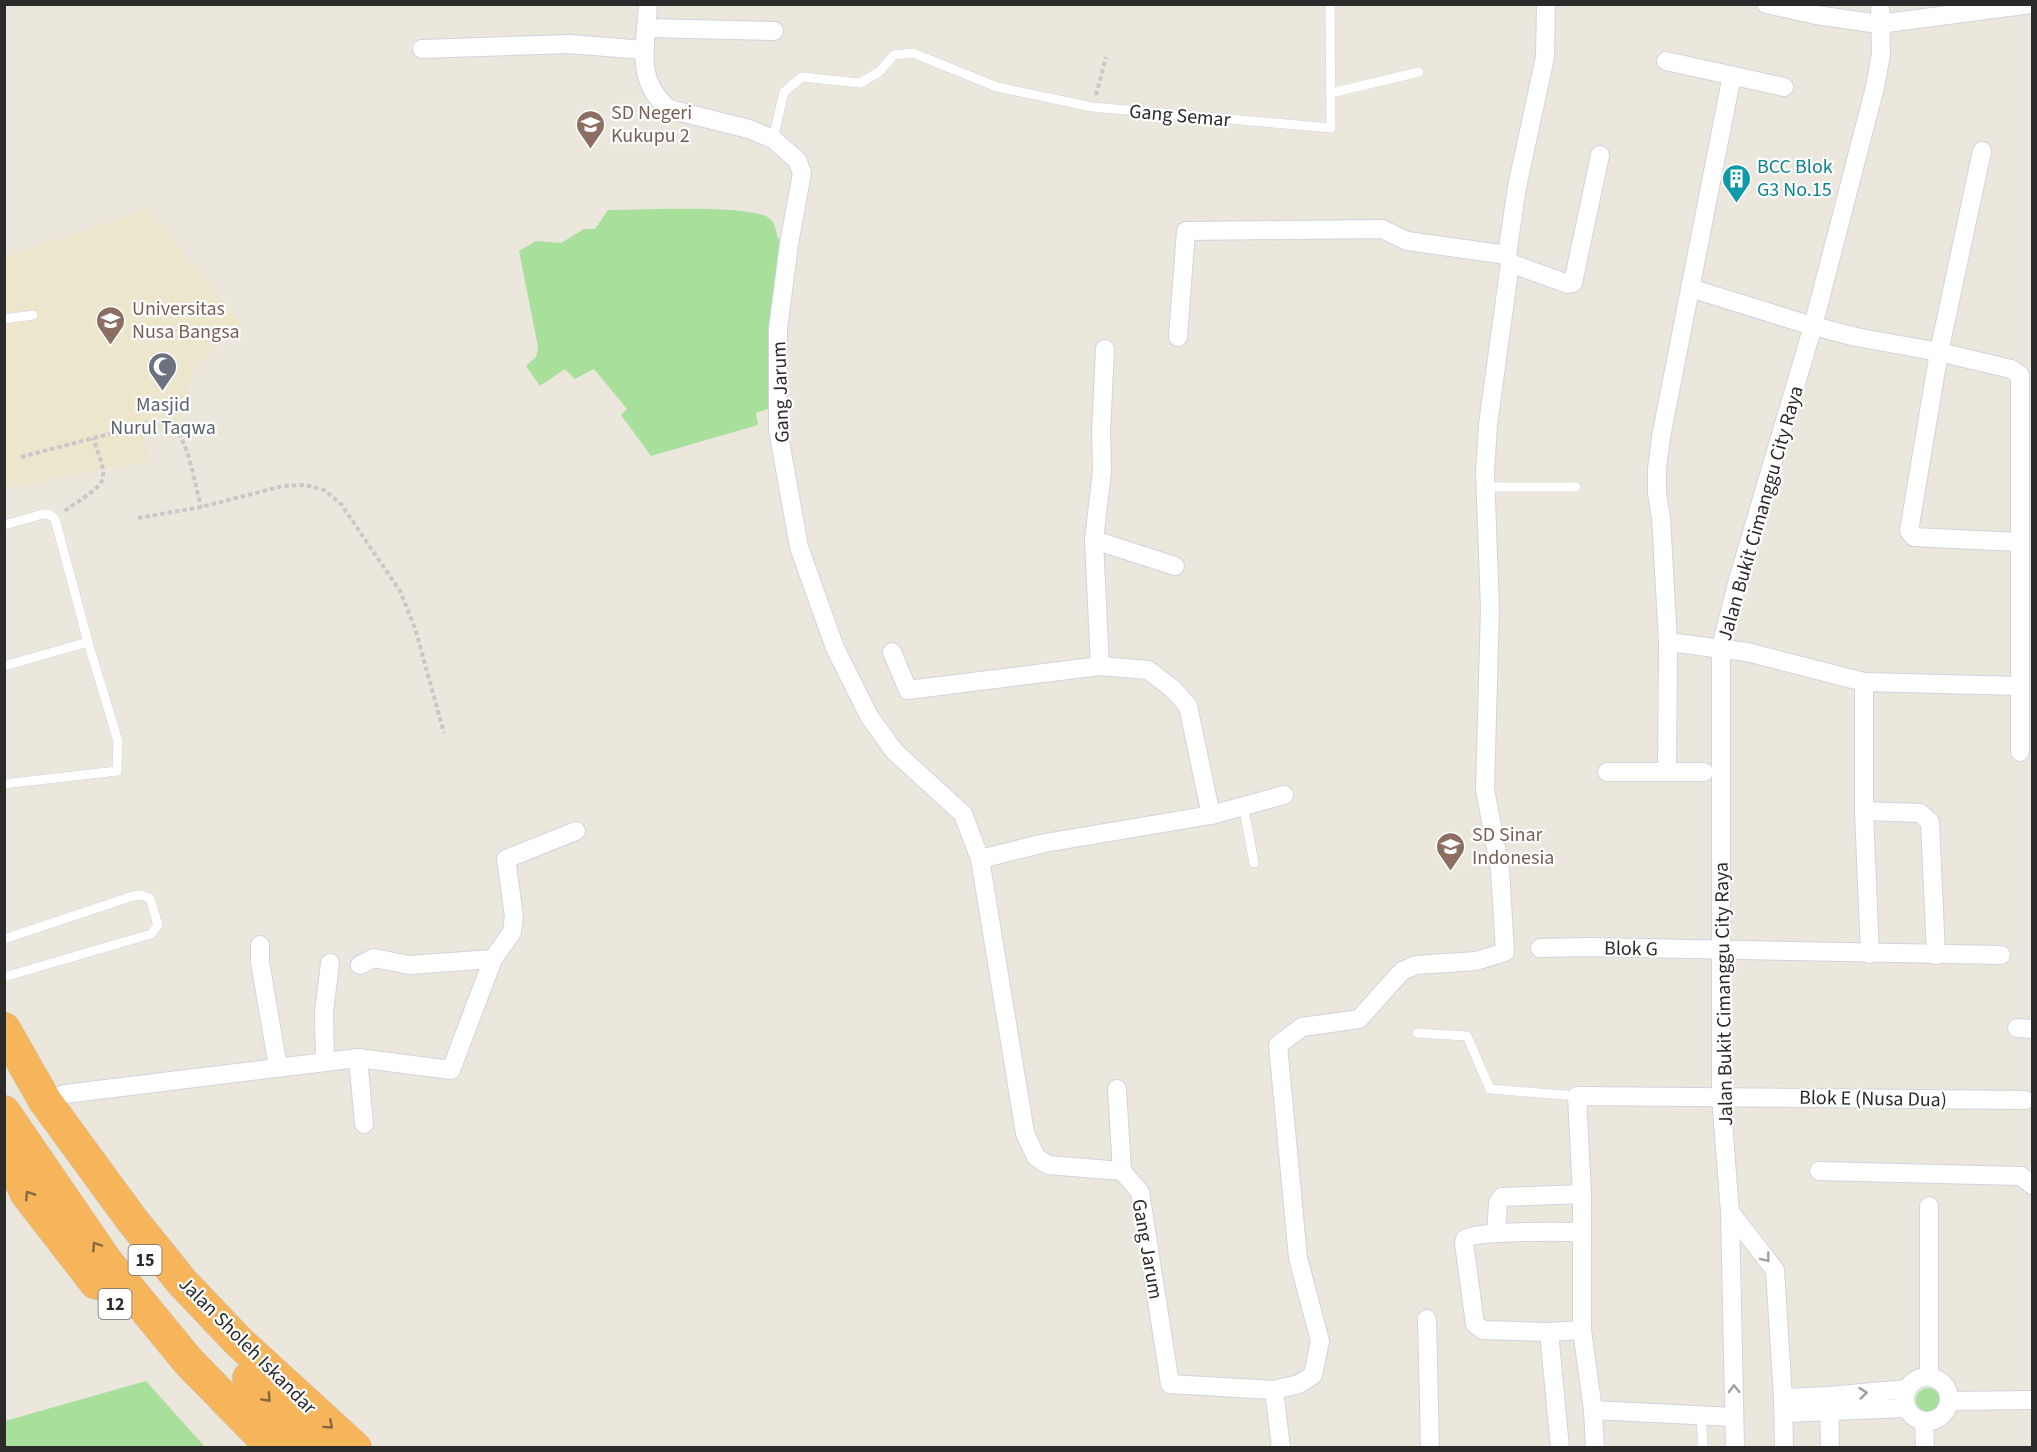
<svg xmlns="http://www.w3.org/2000/svg" width="2037" height="1452" viewBox="0 0 2037 1452" font-family="'Source Sans 3',sans-serif">
<style>
.education{fill:#ece6cc}
.green{fill:#a8e09b}
.lines{fill:none;stroke-linecap:round;stroke-linejoin:round}
.lane-casing{stroke:#d2d2e2;stroke-width:10}
.street-casing{stroke:#d2d2e2;stroke-width:20}
.highway-casing{stroke:#c8c8c8;stroke-width:34}
.path{stroke:#c8c8c8;stroke-width:4;stroke-dasharray:4.5 3;stroke-linecap:butt}
.lane{stroke:#fff;stroke-width:9}
.street{stroke:#fff;stroke-width:18}
.highway{stroke:#f7b55b;stroke-width:33}
.oneway{stroke:#866940}
.oneway2{stroke:#9f9f9f}
.labels{text-anchor:middle;stroke-width:4.5;stroke-linejoin:round;paint-order:stroke}
.shield{fill:#fff;stroke:#6a6a6a;stroke-width:1.5}
.shield-label{font-size:18px;font-weight:bold;fill:#2a2a2a}
.education-label{font-size:20px;fill:#785e54;stroke:#fff;text-anchor:start}
.street-label{font-size:20px;fill:#2a2a2a;stroke:#fff}
.culture-label{font-size:20px;fill:#0d838f;stroke:#fff;text-anchor:start}
.worship-label{font-size:20px;fill:#5b616d;stroke:#fff}
</style>
<rect width="100%" height="100%" fill="#ebe7dc"/>
<!-- education -->
<path class="education" d="M147,208l93,115 -46,46 -15,56 -35,10 4,26 -143,27 -1,-231 79,-25z"/>
<!-- green -->
<g class="green">
<path d="M608,210c30,0 142,-6 161,8 7,5 7,14 9,21h12l-22,170 -12,4 2,12 -107,31 -30,-41 6,-6 -33,-40 -19,10 -10,-10 -25,17 -14,-20 10,-9 2,-10 -19,-96 17,-10 25,2 23,-14h11z"/>
<path d="M146,1381l59,66h-200v-26z"/>
<circle cx="1928" cy="1400" r="12"/>
</g>
<g class="lines">
<defs>
<g id="lane">
<path d="M1331,93l88,-21"/>
<path d="M773,139l11,-47 18,-15 58,6 19,-11 15,-17 19,-2 84,34 95,20 239,21 -1,-124"/>
<path d="M4,319l29,-4"/>
<path d="M1486,487h90"/>
<path d="M4,525l39,-11h6l6,5 33,123 30,99 -1,30 -113,13"/>
<path d="M4,666l84,-24"/>
<path d="M1243,805l11,58"/>
<path d="M4,939l129,-43 8,-1 9,3 8,27 -7,9 -147,43"/>
<path d="M1417,1033l50,3 23,53 87,7"/>
<path d="M1701,1416l2,32"/>
</g>
<g id="street">
<path d="M648,4c-2,41 -14,76 21,105l80,20 24,10 24,21 5,13 -13,71 -11,85v101l21,117 36,101 34,68 25,35 69,63 17,45 45,274 11,24 12,8 74,6 18,21 30,192 104,6 7,58"/>
<path d="M1766,4l50,11 63,9 152,-20"/>
<path d="M647,28l127,3"/>
<path d="M422,49l147,-5 75,6"/>
<path d="M1666,61l118,26"/>
<path d="M1982,151l-43,201 -30,179 5,6 105,5"/>
<path d="M1510,263l58,21 5,-1 27,-128"/>
<path d="M1690,288l116,36 50,13 83,15 72,17 9,6v377"/>
<path d="M1178,337l8,-106 196,-2 25,12 100,14"/>
<path d="M1094,540l81,26"/>
<path d="M1668,642l79,10 117,30"/>
<path d="M892,652l16,38 192,-24 -6,-126 8,-69 -1,-39 4,-83"/>
<path d="M1100,666l48,4 25,19 15,17 23,109"/>
<path d="M1607,772h97"/>
<path d="M1667,772l1,-130 -7,-124 -4,-25v-24l4,-32 71,-362"/>
<path d="M1864,811l56,2 10,9 6,133"/>
<path d="M980,859l65,-16 166,-28 73,-20"/>
<path d="M260,945v17l18,105"/>
<path d="M1540,948l48,-1 413,8"/>
<path d="M1870,954l-6,-143v-129l156,4"/>
<path d="M360,965l14,-7 35,7 84,-6 19,-27 2,-16 -8,-57 70,-28"/>
<path d="M2017,1028l15,1"/>
<path d="M358,1058l6,66"/>
<path d="M325,1062l-1,-50 6,-49"/>
<path d="M1117,1089l5,82"/>
<path d="M45,1101l20,-7 293,-36 93,12 42,-111"/>
<path d="M1819,1171l202,5 11,9"/>
<path d="M1730,1212l45,58 8,128 1,50"/>
<path d="M1581,1232c-21,0 -103,-2 -116,7l-1,4 11,81 8,6 66,2 33,-2"/>
<path d="M1496,1233l2,-30 4,-6 80,-3"/>
<path d="M1427,1319l3,129"/>
<path d="M1549,1332l11,116"/>
<circle cx="1927" cy="1399" r="22"/>
<path d="M1929,1377v-171"/>
<path d="M1274,1390l25,-6 14,-9 7,-34 -22,-83 -20,-213 24,-18 57,-8 43,-48 14,-6 60,-4 29,-9 -5,-82 -15,-81 5,-181 -5,-136 3,-47 22,-162 -3,-8 10,-68 28,-130 1,-53"/>
<path d="M1783,1398l46,-2 77,-7"/>
<path d="M1829,1398l1,50"/>
<path d="M1949,1401l83,-1"/>
<path d="M1593,1410l2,38"/>
<path d="M1784,1413l121,-5"/>
<path d="M1734,1417l-141,-7 -11,-80v-136l-5,-98 448,4"/>
<path d="M1924,1422l1,26"/>
<path d="M1735,1448l-5,-236 -9,-115v-450l17,-67 75,-254 62,-239 6,-33 -1,-50"/>
</g>
<g id="highway">
<path d="M4,1029l41,72 87,119 50,62 56,59 117,107"/>
<path d="M4,1112l102,149 82,100 85,87"/>
<path d="M4,1147l23,47 69,89"/>
<path d="M249,1378l65,70"/>
</g>
</defs>
<!-- lane casing -->
<use href="#lane" class="lane-casing"/>
<!-- street casing -->
<use href="#street" class="street-casing"/>
<!-- highway casing -->
<use href="#highway" class="highway-casing"/>
<!-- path -->
<g class="path">
<path d="M1096,95l10,-38"/>
<path d="M21,457l107,-28c14,-6 31,-10 45,-1 15,9 23,62 28,79"/>
<path d="M65,511c10,-9 38,-22 38,-35 1,-12 -7,-27 -10,-38"/>
<path d="M138,518l63,-11 82,-21 22,-1 19,5 17,14 59,87 15,37 29,105"/>
</g>
<!-- lane -->
<use href="#lane" class="lane"/>
<!-- street -->
<use href="#street" class="street"/>
<!-- highway -->
<use href="#highway" class="highway"/>
</g>
<!-- one-way arrows -->
<defs><path id="oneway-chevron" d="M-2-3.5L2.5 0L-2 3.5" fill="none" stroke-width="1.6" stroke-linecap="round" stroke-linejoin="round" transform="scale(1.5)"/></defs>
<g class="oneway">
<use href="#oneway-chevron" transform="translate(29 1195) rotate(-123)"/>
<use href="#oneway-chevron" transform="translate(96 1246) rotate(-124)"/>
<use href="#oneway-chevron" transform="translate(267 1398) rotate(47)"/>
<use href="#oneway-chevron" transform="translate(329 1425) rotate(42)"/>
</g>
<g class="oneway2">
<use href="#oneway-chevron" transform="translate(1766 1258) rotate(52)"/>
<use href="#oneway-chevron" transform="translate(1734 1389) rotate(-91)"/>
<use href="#oneway-chevron" transform="translate(1863 1393) rotate(-6)"/>
</g>
<!-- icons -->
<defs>
<symbol id="school-pin" viewBox="-11 -11 22 30"><path d="M0 17L-7.5 6A9.5 9.5 0 1 1 7.5 6Z" fill="#8d6e63" stroke="#fff"/><path d="M0-5L7-2L0 1L-7-2ZM-4 1L0 2.5L4 1V4Q0 6-4 4Z" fill="#fff"/></symbol>
<symbol id="building-pin" viewBox="-11 -11 22 30"><path d="M0 17L-7.5 6A9.5 9.5 0 1 1 7.5 6Z" fill="#0f9aa8" stroke="#fff"/><path d="M-4-6H4V6H1V3H-1V6H-4ZM-2.5-4.3h1.7v1.8h-1.7ZM.8-4.3h1.7v1.8H.8ZM-2.5-1h1.7V.8h-1.7ZM.8-1h1.7V.8H.8Z" fill="#fff"/></symbol>
<symbol id="university-pin" viewBox="-11 -11 22 30"><path d="M0 17L-7.5 6A9.5 9.5 0 1 1 7.5 6Z" fill="#8d6e63" stroke="#fff"/><path d="M0-5L7-2L0 1L-7-2ZM-4 1L0 2.5L4 1V4Q0 6-4 4Z" fill="#fff"/></symbol>
<symbol id="mosque-pin" viewBox="-11 -11 22 30"><path d="M0 17L-7.5 6A9.5 9.5 0 1 1 7.5 6Z" fill="#6b7280" stroke="#fff"/><path d="M3.5-4.9A6 6 0 1 0 3.5 4.9A5 5 0 1 1 3.5-4.9Z" fill="#fff"/></symbol>
</defs>
<g fill-rule="evenodd">
<use href="#school-pin" x="574" y="108" width="33" height="45"/>
<use href="#building-pin" x="1720" y="162" width="33" height="45"/>
<use href="#university-pin" x="94" y="304" width="33" height="45"/>
<use href="#mosque-pin" x="146" y="350" width="33" height="45"/>
<use href="#school-pin" x="1434" y="830" width="33" height="45"/>
</g>
<g class="labels">
<!-- shield labels -->
<g class="shield">
<rect x="128.5" y="1245" width="33" height="30" rx="4.5"/>
<rect x="98.5" y="1289" width="33" height="30" rx="4.5"/>
</g>
<g class="shield-label">
<text x="145" y="1266">15</text>
<text x="115" y="1310">12</text>
</g>
<!-- education labels -->
<g class="education-label">
<text x="611" y="119">SD Negeri<tspan x="611" dy="23">Kukupu 2</tspan></text>
<text x="132" y="315">Universitas<tspan x="132" dy="23">Nusa Bangsa</tspan></text>
<text x="1472" y="841">SD Sinar<tspan x="1472" dy="23">Indonesia</tspan></text>
</g>
<!-- street labels -->
<g class="street-label">
<text transform="translate(1180 115) rotate(5)" y="7">Gang Semar</text>
<text transform="translate(780 392) rotate(-92)" y="7">Gang Jarum</text>
<text transform="translate(1760 513) rotate(-74)" y="7">Jalan Bukit Cimanggu City Raya</text>
<text transform="translate(1631 948) rotate(1)" y="7">Blok G</text>
<text transform="translate(1723 994) rotate(-91)" y="7">Jalan Bukit Cimanggu City Raya</text>
<text transform="translate(1873 1098) rotate(1)" y="7">Blok E (Nusa Dua)</text>
<text transform="translate(1148 1249) rotate(80)" y="7">Gang Jarum</text>
<text transform="translate(248 1345) rotate(45)" y="7">Jalan Sholeh Iskandar</text>
</g>
<!-- culture labels -->
<g class="culture-label">
<text x="1757" y="173">BCC Blok<tspan x="1757" dy="23">G3 No.15</tspan></text>
</g>
<!-- worship labels -->
<g class="worship-label">
<text x="163" y="411">Masjid<tspan x="163" dy="23">Nurul Taqwa</tspan></text>
</g>
</g>
<!-- border -->
<rect width="2037" height="1452" fill="none" stroke="#2a2a2a" stroke-width="12"/>
</svg>
